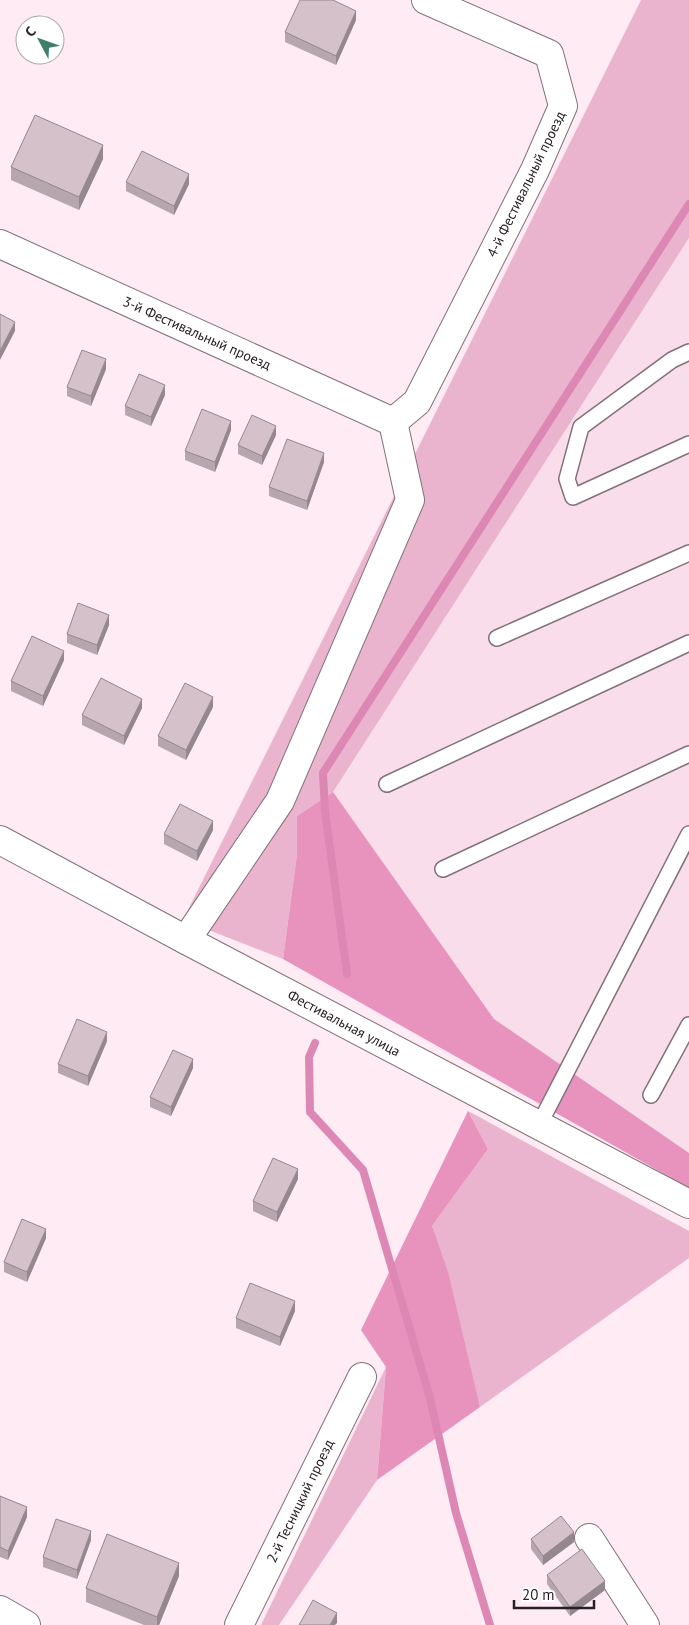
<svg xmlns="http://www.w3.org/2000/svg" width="689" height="1625" viewBox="0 0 689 1625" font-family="'PT Sans',sans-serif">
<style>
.built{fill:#f9ddea}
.green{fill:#ebb4ce}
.forest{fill:#e892be}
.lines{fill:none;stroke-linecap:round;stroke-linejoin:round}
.stream{stroke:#dd88b4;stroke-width:8}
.lane-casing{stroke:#827179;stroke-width:18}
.street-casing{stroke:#827179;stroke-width:30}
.lane{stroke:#fff;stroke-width:15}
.street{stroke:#fff;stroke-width:28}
.wall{fill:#b6a6ae}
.shaded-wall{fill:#94878d}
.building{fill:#d4c1ca;stroke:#94878d}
.labels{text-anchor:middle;stroke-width:4.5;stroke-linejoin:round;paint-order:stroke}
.street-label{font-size:14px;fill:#282124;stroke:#fff}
</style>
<rect width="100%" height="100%" fill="#ffebf4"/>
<!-- built -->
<path class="built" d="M689,238v915l-195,-134 -161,-227z"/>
<!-- green -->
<g class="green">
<path d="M641,0h48v238l-356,554 -36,24v38l-14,105 -100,-39z"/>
<path d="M468,1111l221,120v27l-209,149 -48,-181 56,-77z"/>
<path d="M386,1367l-9,113 -98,145h-18z"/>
</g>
<!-- forest -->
<g class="forest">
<path d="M333,792l161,227 195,134v35l-406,-229 14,-105v-38z"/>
<path d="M468,1111l20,38 -56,77 16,46 32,135 -103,73 9,-113 -25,-37z"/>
</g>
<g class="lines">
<!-- stream -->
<g class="stream">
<path d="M347,974l-22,-163 -2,-38 366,-569"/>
<path d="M315,1043l-6,14 1,55 53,58 67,228 26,115 34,112"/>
</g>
<defs>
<g id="lane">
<path d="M689,352l-17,8 -91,67 -14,52 6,18 116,-53"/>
<path d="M497,638l192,-85"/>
<path d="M387,784l302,-141"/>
<path d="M443,869l246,-115"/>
<path d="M651,1095l38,-70"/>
<path d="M539,1125l150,-291"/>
</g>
<g id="street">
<path d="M0,244l393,178"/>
<path d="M393,422l24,-20 118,-232 28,-64 -14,-52 -123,-54"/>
<path d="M0,840l186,100 503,264"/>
<path d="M186,940l94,-139 130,-301 -17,-78"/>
<path d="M589,1538l56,87"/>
<path d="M0,1610l26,15"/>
<path d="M239,1625l123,-248"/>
</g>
</defs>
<!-- lane casing -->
<use href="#lane" class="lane-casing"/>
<!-- street casing -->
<use href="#street" class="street-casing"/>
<!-- lane -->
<use href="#lane" class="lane"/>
<!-- street -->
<use href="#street" class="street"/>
</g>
<!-- wall -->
<g class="wall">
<path d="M356,20l-20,45 -51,-23v-10z"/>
<path d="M103,159l-24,51 -68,-30v-13z"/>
<path d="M126,182l63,2 -15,31 -48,-24z"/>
<path d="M106,369l-15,37 -24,-10v-9z"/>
<path d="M165,395l-14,31 -26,-11v-9z"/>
<path d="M231,430l-16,42 -30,-12v-9z"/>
<path d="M276,435l-14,30 -24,-11v-9z"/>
<path d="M324,462l-17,48 -38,-14v-9z"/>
<path d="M109,625l-12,30 -30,-12v-9z"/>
<path d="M64,660l-21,46 -32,-15v-10z"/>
<path d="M213,707l-27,53 -28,-14v-10z"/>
<path d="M142,708l-18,37 -42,-20v-10z"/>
<path d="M213,830l-16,31 -33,-17v-10z"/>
<path d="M107,1041l-19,45 -30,-13v-9z"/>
<path d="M193,1068l-22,48 -21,-9v-10z"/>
<path d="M298,1179l-21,43 -24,-11v-10z"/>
<path d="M46,1238l-19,44 -23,-10v-10z"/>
<path d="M295,1311l-15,35 -44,-18v-10z"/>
<path d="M0,1496l27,21 -19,43 -8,-3z"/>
<path d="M531,1539l43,3 -31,23 -12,-16z"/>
<path d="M91,1540l-14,39 -34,-12v-10z"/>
<path d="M547,1575l58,15 -35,26 -23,-32z"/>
<path d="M179,1576l-20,49h-15l-58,-23v-14z"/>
</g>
<!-- shaded-wall -->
<g class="shaded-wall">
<path d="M356,11v9l-20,45v-9z"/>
<path d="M103,145v14l-24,51v-13z"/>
<path d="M189,174v10l-15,31v-9z"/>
<path d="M15,322v9l-15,29v-9z"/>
<path d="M106,359v10l-15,37v-10z"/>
<path d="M165,385v10l-14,31v-9z"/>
<path d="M231,421v9l-16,42v-10z"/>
<path d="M276,426v9l-14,30v-9z"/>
<path d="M324,453v9l-17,48v-9z"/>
<path d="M109,615v10l-12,30v-10z"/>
<path d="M64,651v9l-21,46v-10z"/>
<path d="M213,697v10l-27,53v-10z"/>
<path d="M142,699v9l-18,37v-9z"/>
<path d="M213,821v9l-16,31v-10z"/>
<path d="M107,1032v9l-19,45v-10z"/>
<path d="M193,1059v9l-22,48v-9z"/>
<path d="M298,1169v10l-21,43v-10z"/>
<path d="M46,1229v9l-19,44v-10z"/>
<path d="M295,1301v10l-15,35v-9z"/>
<path d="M27,1507v10l-19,43v-9z"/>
<path d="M91,1531v9l-14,39v-9z"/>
<path d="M574,1532v10l-31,23v-9z"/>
<path d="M179,1563v13l-20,49h-2v-8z"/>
<path d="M605,1581v9l-35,26v-9z"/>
<path d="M337,1613v10l-2,2h-5z"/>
</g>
<!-- building -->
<g class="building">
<path d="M300,0h33l23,11 -20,45 -51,-24z"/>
<path d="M35,115l68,30 -24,52 -68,-30z"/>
<path d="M142,151l47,23 -15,32 -48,-24z"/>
<path d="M0,314l15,8 -15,29z"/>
<path d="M82,350l24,9 -15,37 -24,-9z"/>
<path d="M139,374l26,11 -14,32 -26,-11z"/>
<path d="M202,409l29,12 -16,41 -30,-11z"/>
<path d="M252,415l24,11 -14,30 -24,-11z"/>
<path d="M287,439l37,14 -17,48 -38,-14z"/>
<path d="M78,603l31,12 -12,30 -30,-11z"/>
<path d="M32,636l32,15 -21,45 -32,-15z"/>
<path d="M101,678l41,21 -18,37 -42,-21z"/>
<path d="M185,683l28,14 -27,53 -28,-14z"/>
<path d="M180,804l33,17 -16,30 -33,-17z"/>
<path d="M77,1019l30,13 -19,44 -30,-12z"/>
<path d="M173,1050l20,9 -22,48 -21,-10z"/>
<path d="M273,1158l25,11 -21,43 -24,-11z"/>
<path d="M22,1219l24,10 -19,43 -23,-10z"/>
<path d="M250,1283l45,18 -15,36 -44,-19z"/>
<path d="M0,1496l27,11 -19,44 -8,-4z"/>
<path d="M561,1516l13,16 -31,24 -12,-17z"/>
<path d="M56,1519l35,12 -14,39 -34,-13z"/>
<path d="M107,1534l72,29 -22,54 -71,-29z"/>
<path d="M582,1549l23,32 -35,26 -23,-32z"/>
<path d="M313,1600l24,13 -7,12h-31z"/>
</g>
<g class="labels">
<!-- street labels -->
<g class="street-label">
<text transform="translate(526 184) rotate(-64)" y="5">4-й Фестивальный проезд</text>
<text transform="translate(197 333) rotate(24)" y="5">3-й Фестивальный проезд</text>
<text transform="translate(344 1023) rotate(28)" y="5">Фестивальная улица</text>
<text transform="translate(300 1501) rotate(-64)" y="5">2-й Тесницкий проезд</text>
</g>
</g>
<!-- north arrow -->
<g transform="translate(40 40) rotate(311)"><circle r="24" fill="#ffffff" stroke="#a9a6a7"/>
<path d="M0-4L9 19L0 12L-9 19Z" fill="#3f7e6b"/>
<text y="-8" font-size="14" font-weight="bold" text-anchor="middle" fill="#282124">С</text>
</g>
<!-- scale -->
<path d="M514 1600v8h80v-8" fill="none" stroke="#282124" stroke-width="2.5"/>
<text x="522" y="1600" font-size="15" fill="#282124" stroke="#ffffff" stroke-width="4" paint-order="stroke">20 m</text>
</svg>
